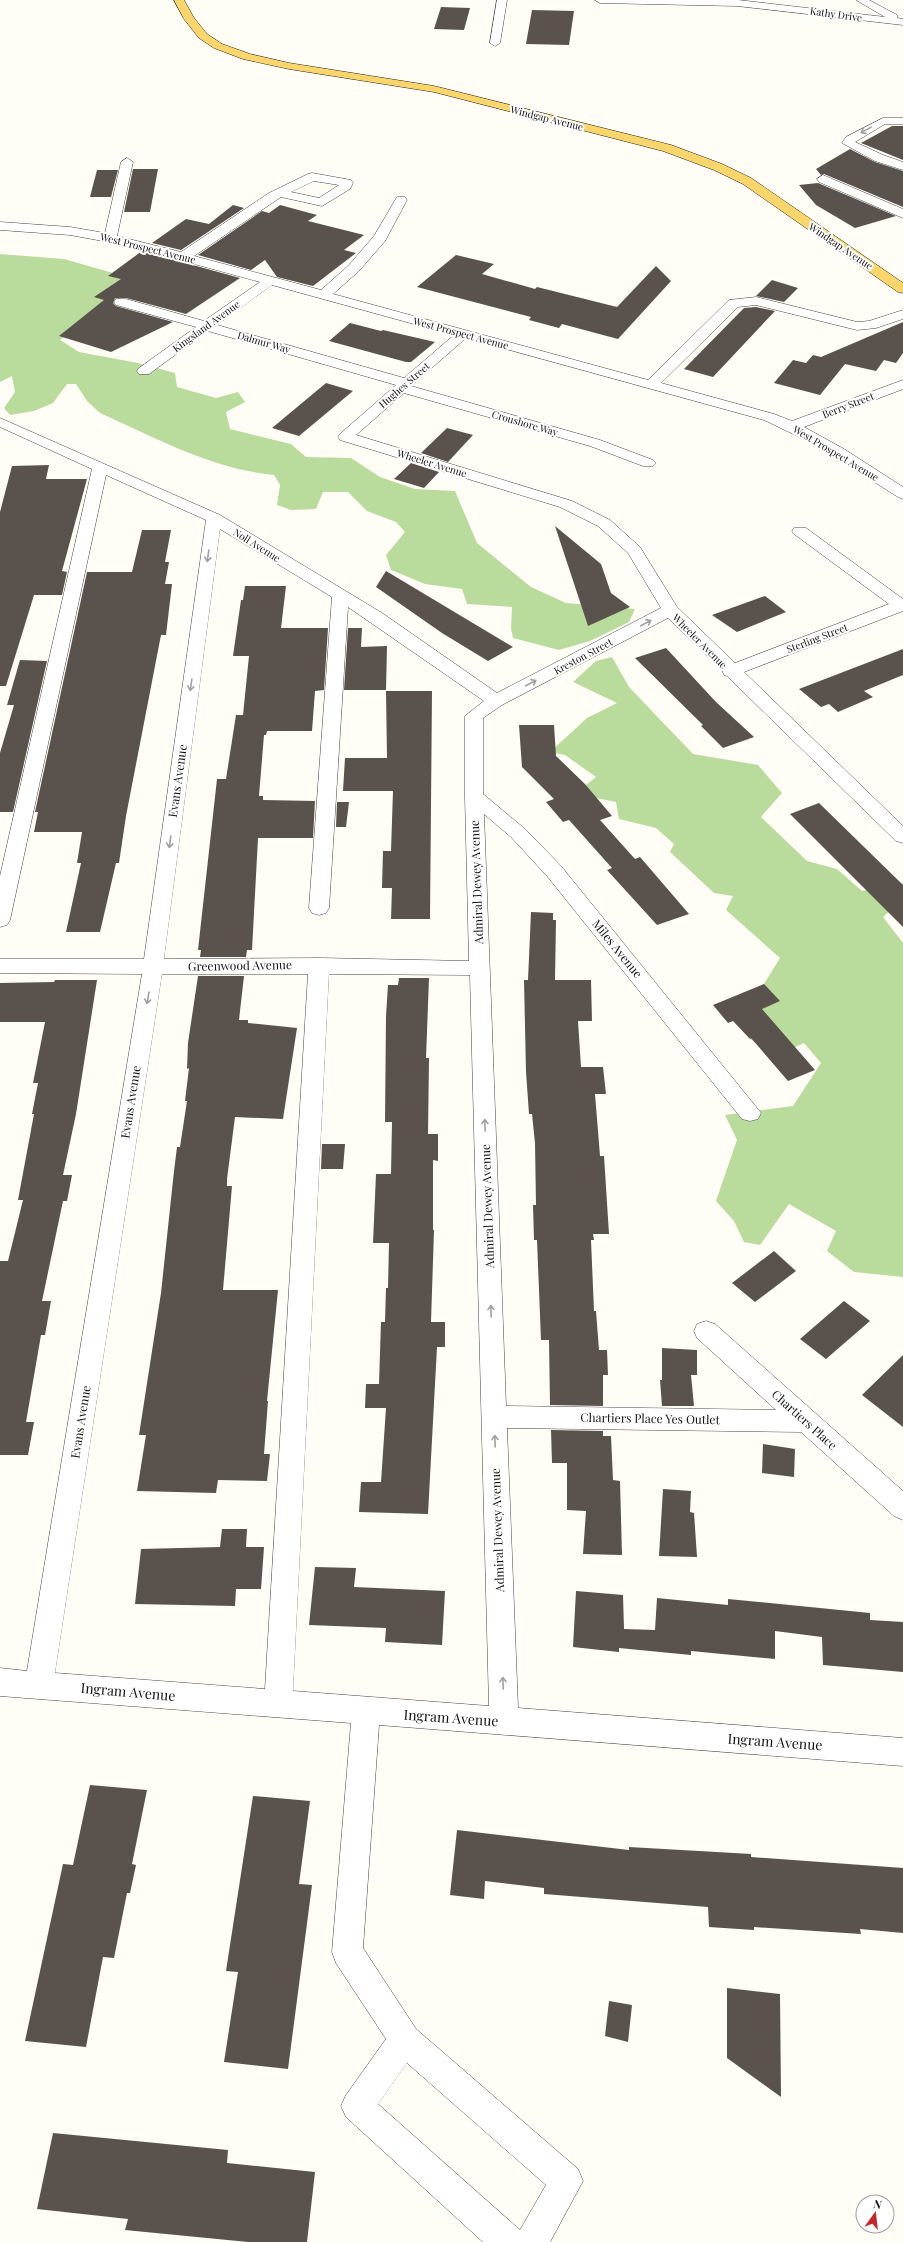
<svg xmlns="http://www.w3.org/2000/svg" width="903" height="2242" viewBox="0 0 903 2242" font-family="'Playfair Display',serif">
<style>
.forest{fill:#b9dc9c}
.building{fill:#5a524d}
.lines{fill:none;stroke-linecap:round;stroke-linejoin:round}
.minor-casing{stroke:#444;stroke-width:1}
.major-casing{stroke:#222;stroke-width:1}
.minor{fill:#fff;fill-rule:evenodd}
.major{fill:#f9d66b;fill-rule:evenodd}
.oneway{stroke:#a0a0a0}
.labels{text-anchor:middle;stroke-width:4;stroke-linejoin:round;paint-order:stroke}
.far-street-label{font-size:10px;fill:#111;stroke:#fff}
.street-label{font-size:12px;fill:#111;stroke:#fff}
.near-street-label{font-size:14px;fill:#111;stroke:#fff}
</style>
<rect width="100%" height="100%" fill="#fffdf5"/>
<!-- forest -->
<g class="forest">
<path d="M0,254l64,5 70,20 -10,17 -64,44 19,12 59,11 37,10 2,14 39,11 22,-6 7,10 -19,10 4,17 61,15 15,13 45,1 29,19 35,12 40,2 22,52 54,44 35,16 69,6 -6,13 -39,19 -31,9 -46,-12 -2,-10 1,-21 -45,-3 -5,-15 -37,-5 -34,-14 -5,-15 19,-23 -9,-10 -29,-11 -19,-19h-25l-7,17 -25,1 -14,-5 3,-20 -6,-10c-62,-6 -118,-37 -174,-62l-13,-12 -11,-17h-9l-14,19 -19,8 -24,4 -6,-7 11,-16 -3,-16 -12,6z"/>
<path d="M612,657l17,30 64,67 65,11 24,28 -21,24 46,44 30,8 25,22 41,-8v16l-20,18 20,26v334l-49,-5 -27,-21 9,-20 -47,-27 -29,41 -16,-3 -10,-21 -18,-20 21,-61 -12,-25 68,-9 28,-43 -17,-20 -28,13 -26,-17 14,-55 16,-26 -54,-48 7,-14 -19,-3 -44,-41 4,-8 -18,-16 -37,-9 -3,-17 -20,-4 -10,-13 10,-8 -31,-22 -15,-3 37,-34 30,-15 -44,-21 23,-21z"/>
</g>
<!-- building -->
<g class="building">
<path d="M441,7l29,1 -6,22 -30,-1z"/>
<path d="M532,10l42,1 -5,34 -43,-1z"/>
<path d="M892,126h11v34l-42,-17z"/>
<path d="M850,149l25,13 28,9v36l-79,-33 -3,1 -5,-6z"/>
<path d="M133,169h25l-8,43h-26z"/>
<path d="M97,170h21l-7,27h-21z"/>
<path d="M818,183l78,33 -41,12 -39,-23 -17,-20z"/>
<path d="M233,205l11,3 -63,42 -29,-7 34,-24 23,5z"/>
<path d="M280,205l37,10 -9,6 56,14 -20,15 12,3 -43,33 -36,-9 -12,-17 -14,10 -53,-15 64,-44 7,2z"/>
<path d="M142,251l98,27 -54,36 -60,-16h-11l-2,5 3,3 57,16 -62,30 -52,-16 45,-36 -10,-3 27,-18 -13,-3z"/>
<path d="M456,255l38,9 -12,10 53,15 2,-2 80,20 39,-41 15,15 -53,58 -56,-15 -3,4 -30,-8 2,-3 -114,-30z"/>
<path d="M772,280l26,8 -14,14 -28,-6z"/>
<path d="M756,307l19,4 -62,66 -29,-8 60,-61z"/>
<path d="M903,322v31l-7,10 -12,-3 -8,11 -31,-7 -25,31 -46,-12 19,-23 13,3 7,-8 8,2z"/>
<path d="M350,323l31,8 2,-1 52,12 -24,20h-5l-77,-21z"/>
<path d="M326,383l27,8 -54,45 -27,-8z"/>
<path d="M447,428l26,7 -25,27 -27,-9z"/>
<path d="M411,463l28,9 -15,16 -30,-9z"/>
<path d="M49,465l-3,14h41l-25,92 5,1 -5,23h-28l-28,91h-6v-174l12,-46z"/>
<path d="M555,526l46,38 10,29 19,14 -42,19z"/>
<path d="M142,530h29l-6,32h4l-4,22h7l-6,51h-5l-35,181 -7,47h-3l-16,69h-34l15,-69h-4l5,-31h-48l4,-20h-3l52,-240h45z"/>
<path d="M386,571l127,76 -25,14 -46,-28 -66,-46z"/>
<path d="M245,586h41l-5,42h47l-4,62 -9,1 -3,40h-45l-1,4h-2l-5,61h4v4l52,1 -2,37h-55l-6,112h-5l-1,7h-46l1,-7h-3l19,-171h9l10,-64h7l6,-59h-16l8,-56h2z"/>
<path d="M765,596l21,16 -49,20 -25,-17z"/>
<path d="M348,628h14l-1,19 26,-1 -1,44h-42z"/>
<path d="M666,648l50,54 38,35 -31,11 -22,-22 2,-1 -68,-67z"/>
<path d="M903,649v26l-39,16 9,6 -35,15 -9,-8 -8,3 -22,-18z"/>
<path d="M20,660l27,1 -34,151h-13v-59l14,-48h-7z"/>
<path d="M386,691h46l-2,228h-39l1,-31h-10l1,-37h8l2,-60h-50l2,-33h42z"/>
<path d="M519,725h35l2,31 29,28 27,32 -12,4 35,39 5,-2 49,57 -32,11 -50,-55 5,-2 -43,-48 -6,2 -17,-20 8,-3 -32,-32z"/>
<path d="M337,802h12l-3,25h-10z"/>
<path d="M819,803l84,82v42l-113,-113z"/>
<path d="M531,912l22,1v7h3l-1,60h36l1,41h-14l3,46h22l3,27h-11l5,62h4l5,78h-16l1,6h-3l3,71h2l3,39h8l1,25h-5v31l-53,-1 -1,-65h-8l-4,-100h-3l-1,-35h3l-1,-62 -3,-29h-3l-3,-42 -2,-92h4z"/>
<path d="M198,976h46l-5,44h9v3l49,5 -14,91 -48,-2 -8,62v7h5l-9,104h55l-11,111h1l-4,53h6l-3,27 -49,-1 -2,13 -79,-2 9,-56h-7l22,-142 13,-122 3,-24h3l7,-46h-2l4,-33 -2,1 1,-26z"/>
<path d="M399,978h30l-3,80h3l-1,76h10v27l-5,-1v70h1l-3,92h14v25h-8l-9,167 -69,-2 2,-30h20l5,-74h-21l1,-24h13l2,-62h4l1,-34h2l1,-45h-16l3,-69h15l1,-52h-7l1,-106 2,-31h10z"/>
<path d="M55,980h42l-21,134 -13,61h9l-5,26h-4l-21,100h9l-6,34h-4l-15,87h8l-6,33h-28v-194h8l15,-61h-5l16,-86h-2l6,-31h-5l12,-61h-45v-39l54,-1z"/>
<path d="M764,984l16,17 -18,8 53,61 -27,11 -37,-43 -1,1 -17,-18 -5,2 -15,-18z"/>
<path d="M322,1144h23l-2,25h-22z"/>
<path d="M774,1251l22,20 -41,31 -23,-19z"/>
<path d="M844,1301l26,20 -44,38 -26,-20z"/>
<path d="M662,1348l35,2v25h-6l3,31h-32l-2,-26h2z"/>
<path d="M903,1355v72l-41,-32z"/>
<path d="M551,1430l52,1v5h8l2,44 7,1 2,74 -39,-1 3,-43 -19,-1v-47h-15z"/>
<path d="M763,1444l32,5 -1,28 -32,-4z"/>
<path d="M663,1489l28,2 -1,21 4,1 3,44 -38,-1z"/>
<path d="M222,1529h25l-1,18h18l-3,42h-25l-1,17 -100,-2 6,-55 79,-2z"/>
<path d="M315,1567l41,1 -2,19 91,4 -3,54 -57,-3 1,-14 -77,-3z"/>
<path d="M576,1591l47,4 1,34 31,1 2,-32 71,7v-6l142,14v7l33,2v50l-80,-7 -1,-28 -47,-6v28l-84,-8v4l-72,-7v4l-46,-5z"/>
<path d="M90,1785l57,5 -15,74 4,1 -6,28h-3l-13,65 -11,-1 -17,90 -61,-6 38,-177 10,1z"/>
<path d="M253,1796l57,5 -11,83 13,1 -24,184 -64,-7 14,-90 -12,-1z"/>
<path d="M457,1830l172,20v-3l122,7v3l152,11v65l-43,-4 1,5 -107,-7v3l-45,-3 -1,-20 -164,-13v-6l-59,-7 -1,18 -34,-4z"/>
<path d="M727,1988l53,6 1,103 -54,-39z"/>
<path d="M609,2001l23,4 -4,37 -23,-6z"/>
<path d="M53,2133l175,17 -1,13 88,9 -8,70h-59l-123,-12 3,-11 -91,-10z"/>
</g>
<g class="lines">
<defs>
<g id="minor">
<path d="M497,0h10l-7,43 -5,3 -5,-3z"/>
<path d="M595,0h143l147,17 -29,-17h13l28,15v3l6,1v6l-166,-19 -137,-3z"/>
<path d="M883,118h20v6h-18l-30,18 28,13 20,7v8l-28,-9 -33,-18 4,-6z"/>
<path d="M127,158l6,4 -16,74 64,16 88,-59 39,-19 4,-1 39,7 2,3 -3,6 -28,17 -41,-9 -87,59 127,34 28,-25 25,-29 23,-39h8l2,3 -22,41 -26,30 -26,23 315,86 81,-80 27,-3 101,25 12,-1 34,-11v9l-27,9 -19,2 -101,-25 -18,2 -77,76 113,31 18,7 111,-41v9l-99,38 40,22 59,38v12l-5,-2 -82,-52 -52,-25 -298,-82 -55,48 189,54 53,20 3,3 -3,3h-10l-53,-20 -186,-53 -48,42 216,66 38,19 30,27 37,60 58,56 154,-59 -95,-70 -2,-3 2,-3h12l97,71v12l-159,61 159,154v17l-7,-2 -169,-165 -3,-1 -2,-5 -54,-52 -166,87 -19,13v76l42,35 36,37 200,247 -3,6 -8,2 -8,-2 -195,-243 -36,-39 -27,-23 22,592 270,4 -79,-72 -3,-7 3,-7 9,-3 9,3 188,167v29l-9,-4 -93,-84 -294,-4 11,280 385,30v28l-524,-41 -16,223 53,81 162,140 5,12 -33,61h-67l-137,-125 -5,-11 5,-11 40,-56 -50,-76 -4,-11 19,-229 -351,-27v-28l27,3 115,-697 -142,-1v-14h144l62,-439 -100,-45 -96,445 -3,5 -7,2v-51l92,-407 -92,-42v-9l220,97 162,98 115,80 164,-85 -33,-55 -30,-27 -38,-19 -220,-67 -2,-3 2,-3 56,-49 -188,-54 -59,43h-10l-2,-3 2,-3 57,-41 -80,-22 -2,-3 2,-3h10l78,22 56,-39 -135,-37 -55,-10 -70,-5v-8l70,5 35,6 16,-71zM314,181l25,4 -20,13 -28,-6zM272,285l182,50 -50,43 -187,-53zM220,529l112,68 -23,311 3,5 7,2 7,-2 3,-5 19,-301 136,94 -19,15v80l4,165 -150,-3 -155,1zM162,974h146l-43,715 -210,-16zM329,974l141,1 19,731 -196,-15zM407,2063l139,122 -26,45 -142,-126z"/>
<path d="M823,175l80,34v9l-84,-36 -2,-3z"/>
</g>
<path id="major" d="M174,0h10l10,18 13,16 15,10 28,10 39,9 145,23 237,59 51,19 29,14 152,105v10l-5,-1 -155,-108 -29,-14 -51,-19 -229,-59 -145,-23 -46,-10 -29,-11 -15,-10 -15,-19z"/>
</defs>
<!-- minor casing -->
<use href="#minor" class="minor-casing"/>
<!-- major casing -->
<use href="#major" class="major-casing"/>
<!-- minor -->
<use href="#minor" class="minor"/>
<!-- major -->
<use href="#major" class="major"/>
</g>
<!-- one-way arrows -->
<defs><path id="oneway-shaft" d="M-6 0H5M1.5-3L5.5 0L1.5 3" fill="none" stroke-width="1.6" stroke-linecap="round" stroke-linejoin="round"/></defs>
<g class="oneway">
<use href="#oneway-shaft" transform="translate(866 130) rotate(151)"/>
<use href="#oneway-shaft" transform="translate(208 556) rotate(98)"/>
<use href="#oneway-shaft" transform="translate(646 623) rotate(-28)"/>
<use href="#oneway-shaft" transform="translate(531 683) rotate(-28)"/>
<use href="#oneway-shaft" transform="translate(191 685) rotate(98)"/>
<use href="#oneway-shaft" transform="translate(170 842) rotate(98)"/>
<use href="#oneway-shaft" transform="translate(148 998) rotate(99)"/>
<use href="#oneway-shaft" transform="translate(485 1125) rotate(-92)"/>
<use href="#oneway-shaft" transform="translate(491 1311) rotate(-92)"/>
<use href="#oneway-shaft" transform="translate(495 1441) rotate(-92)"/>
<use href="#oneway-shaft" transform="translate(503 1683) rotate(-92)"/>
</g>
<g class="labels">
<!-- far-street labels -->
<g class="far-street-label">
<text transform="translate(836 14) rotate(8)" y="4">Kathy Drive</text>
<text transform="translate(547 118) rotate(14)" y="4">Windgap Avenue</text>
<text transform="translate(841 246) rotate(34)" y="4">Windgap Avenue</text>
<text transform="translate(148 248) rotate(14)" y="4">West Prospect Avenue</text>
<text transform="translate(206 326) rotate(-36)" y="4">Kingsland Avenue</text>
<text transform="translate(461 333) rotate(15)" y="4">West Prospect Avenue</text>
<text transform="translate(264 342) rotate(16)" y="4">Dalmur Way</text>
<text transform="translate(404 385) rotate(-41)" y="4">Hughes Street</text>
<text transform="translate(848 405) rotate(-21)" y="4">Berry Street</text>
<text transform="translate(525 423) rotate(16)" y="4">Croushore Way</text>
<text transform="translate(836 453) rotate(31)" y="4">West Prospect Avenue</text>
<text transform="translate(432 463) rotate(17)" y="4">Wheeler Avenue</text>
<text transform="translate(257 545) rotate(32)" y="4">Noll Avenue</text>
<text transform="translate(817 638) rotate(-21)" y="4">Sterling Street</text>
<text transform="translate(700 641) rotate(45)" y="4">Wheeler Avenue</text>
<text transform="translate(583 656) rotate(-28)" y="4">Kreston Street</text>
</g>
<!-- street labels -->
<g class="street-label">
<text transform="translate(178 781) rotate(-82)" y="4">Evans Avenue</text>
<text transform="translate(477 882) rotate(-92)" y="4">Admiral Dewey Avenue</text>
<text transform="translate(617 949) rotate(51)" y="4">Miles Avenue</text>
<text transform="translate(240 966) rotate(-1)" y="4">Greenwood Avenue</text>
<text transform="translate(131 1102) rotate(-81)" y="4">Evans Avenue</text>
<text transform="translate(488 1206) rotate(-92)" y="4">Admiral Dewey Avenue</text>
<text transform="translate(650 1419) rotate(1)" y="4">Chartiers Place Yes Outlet</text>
<text transform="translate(804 1420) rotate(42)" y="4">Chartiers Place</text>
<text transform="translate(81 1422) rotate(-81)" y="4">Evans Avenue</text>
<text transform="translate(498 1530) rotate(-92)" y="4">Admiral Dewey Avenue</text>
</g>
<!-- near-street labels -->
<g class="near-street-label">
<text transform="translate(128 1692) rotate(5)" y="5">Ingram Avenue</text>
<text transform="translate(451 1718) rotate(4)" y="5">Ingram Avenue</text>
<text transform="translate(775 1742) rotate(4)" y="5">Ingram Avenue</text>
</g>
</g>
<!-- north arrow -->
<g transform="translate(875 2214) rotate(15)"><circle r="19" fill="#ffffff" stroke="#a0a0a0"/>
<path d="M0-3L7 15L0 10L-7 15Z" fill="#c4262e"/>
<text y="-6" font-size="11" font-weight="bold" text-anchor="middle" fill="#111111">N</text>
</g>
</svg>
